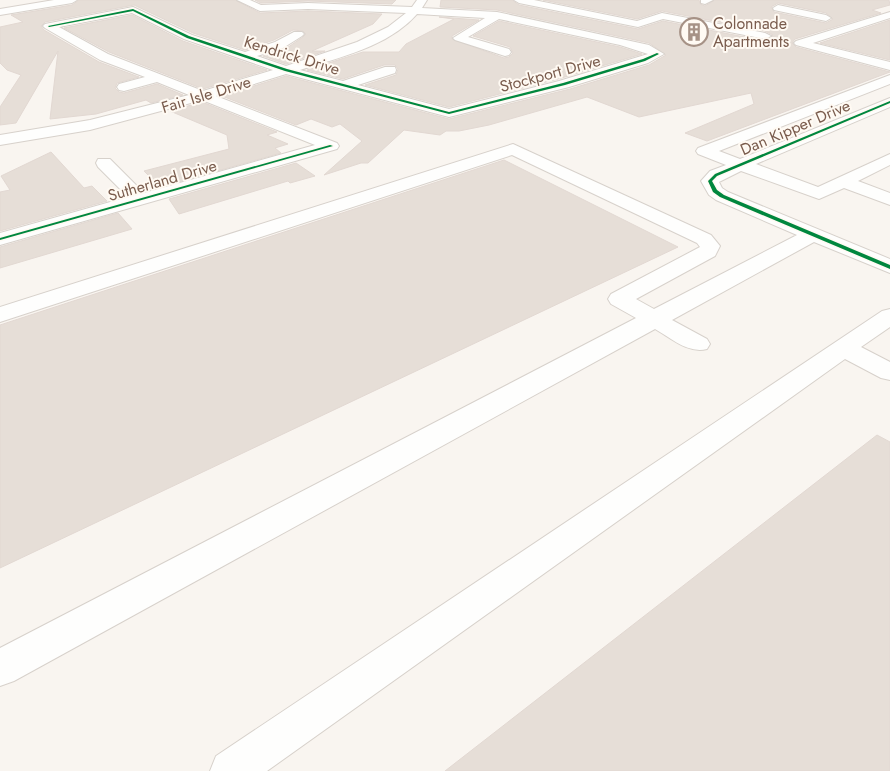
<svg xmlns="http://www.w3.org/2000/svg" width="890" height="771" viewBox="0 0 890 771" font-family="Jost,sans-serif">
<style>
.building{fill:#e6ded7;stroke:#e2d8d2;fill-rule:evenodd}
.lines{fill:none;stroke-linecap:round;stroke-linejoin:round}
.minor-casing{stroke:#d7d1cb;stroke-width:2}
.minor{fill:#fefefd;fill-rule:evenodd}
.cycleway-casing{stroke:#fffaf3;stroke-width:3}
.cycleway{fill:#00873e;fill-rule:evenodd}
.labels{text-anchor:middle;stroke-width:4;stroke-linejoin:round;paint-order:stroke}
.far-poi-label{font-size:16px;fill:#7a5c4d;stroke:#fffaf3;text-anchor:start}
.far-street-label{font-size:16px;fill:#7a5c4d;stroke:#fffaf3}
</style>
<rect width="100%" height="100%" fill="#f9f5f0"/>
<!-- building -->
<g class="building">
<path d="M79,0h156l25,13 48,-2 74,3 -9,10 -61,27h13l-39,13 -23,-8 21,-6 19,-13 3,-3 -3,-3 -10,-1 -19,10 -29,10 -52,-17 -59,-28 -89,17 -4,4 3,4 55,32 40,15 -22,6 -2,5 4,4 5,1 33,-9 26,11 -32,8 -5,-3 -50,14 -46,5 8,-68 -42,72 -16,2v-18l21,-32 -14,-5 -7,-7v-36l23,-5 -12,-7 61,-10z"/>
<path d="M255,0h141l-4,4 -84,-3 -47,2z"/>
<path d="M441,0h71l7,5 119,24 25,-8 102,20 8,-6 -8,-4 -103,-20 -25,8 -94,-19h156l1,4 5,2 10,-6h174l1,5 -18,5 9,3 -86,26 -3,4 4,4 94,25 -183,69 -22,-8 69,-29 -3,-11 -112,24 -52,-20 -98,28 -30,6h-13l-6,4 -36,-5 -36,33h-7l-37,12 38,-34 -22,-17 -8,3 -21,-8 -15,6 -74,-29 64,-20 163,43 121,-30 79,-24 17,-10 -17,-12 -152,-33 -57,-3zM778,3l48,10 7,6 -7,4 -52,-11 -3,-5z"/>
<path d="M132,15l51,26 84,29 -64,19 -94,-37 -45,-24z"/>
<path d="M439,17l40,3 -27,16v3l52,19 5,-1 4,-4 -3,-6 -37,-11 26,-15 121,26 22,7 -84,25 -109,28 -84,-22 31,-10 2,-6 -3,-4h-11l-41,14 -36,-9 56,-18h36l7,-8 48,-25z"/>
<path d="M890,20v40l-70,-17z"/>
<path d="M202,102l75,30 -10,3 21,9 -13,4 6,5 -121,34 -16,-16 85,-22 -2,-14 -57,-24z"/>
<path d="M51,152l33,36 8,-2 15,15 -107,30v-39l10,-2 -9,-14z"/>
<path d="M504,160l174,87 -678,321v-243z"/>
<path d="M296,163l19,13 -25,7 -2,-2 -109,33 -10,-15z"/>
<path d="M118,213l14,16 -132,39v-21z"/>
<path d="M877,435l13,7v329h-445z"/>
</g>
<g class="lines">
<defs>
<g id="minor">
<path d="M54,0h23l-5,3 -72,12v-6z"/>
<path d="M237,0h13l11,5 47,-2 104,4 5,-7h10l-5,8 75,4 152,33 15,9 -16,9 -79,24 -120,30 -163,-43 -70,22 121,47 2,3 -2,3 -337,96v-12l128,-36 -30,-30 -2,-4 2,-4h12l34,34 171,-48 -113,-45 -112,30 -90,15v-10l90,-15 99,-25 -32,-13 -33,9 -5,-1 -2,-3 2,-3 26,-7 -45,-17 -55,-32 -2,-2 2,-2 88,-17 59,28 53,17 30,-10 19,-10h8l2,2 -2,2 -19,12 -26,8 29,10 71,-24 31,-15 18,-14 -98,-4 -48,2zM132,13l52,26 89,31 -70,21 -95,-37 -49,-27zM417,14l68,4 -32,20 2,2 50,16 4,-1 2,-3 -2,-3 -41,-12 31,-18 121,26 28,9 -89,27 -110,28 -91,-24 37,-12 1,-3 -1,-3h-10l-42,14 -43,-11c40,-13 88,-23 117,-56z"/>
<path d="M514,0h20l103,21 25,-8 103,20 6,3 -6,3 -102,-20 -25,8 -119,-24z"/>
<path d="M701,0h12l-8,4 -4,-1z"/>
<path d="M778,5l48,10 5,3 -5,3 -52,-11 -1,-2z"/>
<path d="M890,12v6l-77,25 77,19v8l-94,-25 -2,-2 2,-2z"/>
<path d="M890,75v9l-171,67 21,8 150,-61v9l-134,57 62,23 72,-33v11l-32,16 32,12v12l-46,-17 -25,11 -78,-28 -22,11 3,6 6,4 162,67v14l-76,-31 -142,78 35,19 3,5 -3,5c-19,5 -36,-11 -52,-20l-641,352 -14,5v-38l636,-330 -25,-14 -3,-5 3,-5 89,-47 -3,-4 -185,-88 -512,167v-15l513,-163 198,91 9,11 -5,10 -79,43 18,10 143,-74 -81,-35 -7,-5 -8,-14 9,-10 16,-6 -28,-11 -2,-3 2,-3z"/>
<path d="M890,309v18l-29,20 29,15v18l-9,-2 -36,-19 -578,412h-57l6,-15 666,-445z"/>
</g>
</defs>
<!-- minor casing -->
<use href="#minor" class="minor-casing"/>
<!-- minor -->
<use href="#minor" class="minor"/>
<defs>
<g id="cycleway">
<path d="M133,9l56,27 98,33 162,43 114,-29 80,-24 14,-6 2,1 -14,7 -80,24 -116,29 -164,-43 -98,-33 -54,-27 -84,16 -1,-1z"/>
<path d="M890,101v2l-173,73 -5,5 5,9 7,5 166,70v4l-170,-72 -7,-5 -5,-11 7,-7z"/>
<path d="M330,145l3,1 -333,94v-2z"/>
</g>
</defs>
<!-- cycleway casing -->
<use href="#cycleway" class="cycleway-casing"/>
<!-- cycleway -->
<use href="#cycleway" class="cycleway"/>
</g>
<!-- icons -->
<defs>
<symbol id="building-ring" viewBox="-11 -11 22 22"><circle r="9.5" fill="#fffaf3" stroke="#a69286" stroke-width="1.5"/><path d="M-4-6H4V6H1V3H-1V6H-4ZM-2.5-4.3h1.7v1.8h-1.7ZM.8-4.3h1.7v1.8H.8ZM-2.5-1h1.7V.8h-1.7ZM.8-1h1.7V.8H.8Z" fill="#a69286"/></symbol>
</defs>
<g fill-rule="evenodd">
<use href="#building-ring" x="678" y="16" width="32" height="32"/>
</g>
<g class="labels">
<!-- far-poi labels -->
<g class="far-poi-label">
<text x="713" y="29">Colonnade<tspan x="713" dy="18">Apartments</tspan></text>
</g>
<!-- far-street labels -->
<g class="far-street-label">
<text transform="translate(292 55) rotate(17)" y="6">Kendrick Drive</text>
<text transform="translate(550 73) rotate(-15)" y="6">Stockport Drive</text>
<text transform="translate(206 94) rotate(-17)" y="6">Fair Isle Drive</text>
<text transform="translate(795 127) rotate(-23)" y="6">Dan Kipper Drive</text>
<text transform="translate(162 180) rotate(-16)" y="6">Sutherland Drive</text>
</g>
</g>
</svg>
